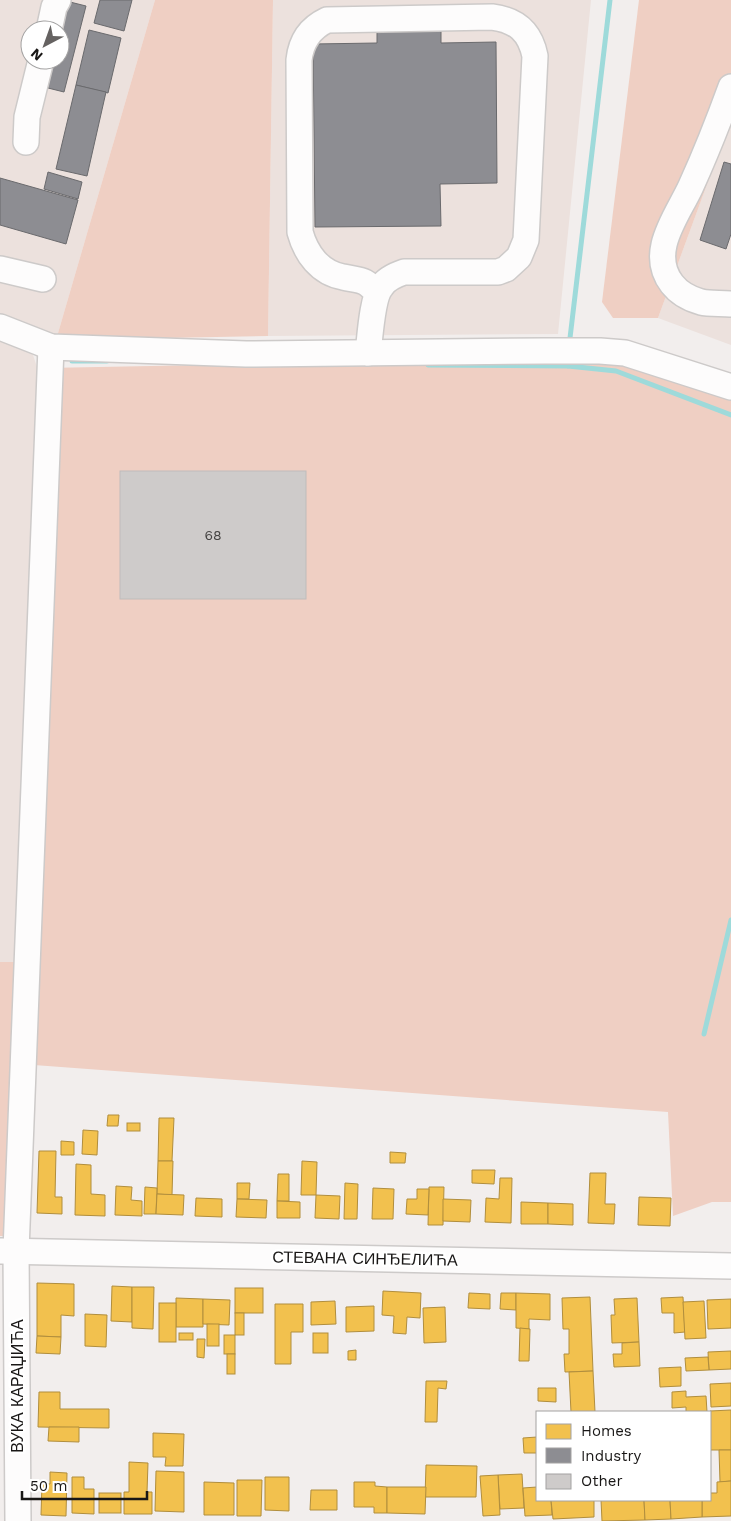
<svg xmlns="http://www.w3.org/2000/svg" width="731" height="1521" viewBox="0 0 731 1521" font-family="'Work Sans',sans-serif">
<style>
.built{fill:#ece1dd;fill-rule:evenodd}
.green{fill:#efcfc3}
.homes{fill:#f2c14e;stroke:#b18e3d}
.industry{fill:#8d8d92;stroke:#6a6a6d}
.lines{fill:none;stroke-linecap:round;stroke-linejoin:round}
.stream{stroke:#9edada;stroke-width:5}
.building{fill:#cecbca;stroke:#bfbcbb}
.minor-casing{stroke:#cdcac9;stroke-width:28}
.minor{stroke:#fdfcfc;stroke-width:25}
.labels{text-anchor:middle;stroke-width:5;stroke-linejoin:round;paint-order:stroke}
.number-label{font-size:14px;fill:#464443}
.street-label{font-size:16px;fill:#191716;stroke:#fff}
</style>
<rect width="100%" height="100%" fill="#f2eeed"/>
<!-- built -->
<g class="built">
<path d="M0,0h155l-99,340 -56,-21zM30,30h30v30h-30z"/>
<path d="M273,0h318l-33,334 -290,2z"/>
<path d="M731,119v226l-73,-27z"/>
<path d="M0,337l33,18 6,18 -25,589h-14z"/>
</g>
<!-- green -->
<g class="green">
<path d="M155,0h118l-5,336 -212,4z"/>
<path d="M639,0h92v119l-73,199h-45l-11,-16z"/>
<path d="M616,357l115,42v803h-19l-39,14 -5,-104 -634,-47 12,-697z"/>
<path d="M0,962h14l-4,274h-10z"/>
</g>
<!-- homes -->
<g class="homes">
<path d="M108,1115h11l-1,11h-11z"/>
<path d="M159,1118h15l-2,43h-14z"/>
<rect x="127" y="1123" width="13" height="8"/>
<path d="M83,1130l15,1 -1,24 -15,-1z"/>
<path d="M61,1141l13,1v13h-13z"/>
<path d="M39,1151h17l-1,46h7v17l-25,-1z"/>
<path d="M390,1152l16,1 -1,10h-15z"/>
<path d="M158,1161h15l-1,34 -15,-1z"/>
<path d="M302,1161l15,1 -1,33h-15z"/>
<path d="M76,1164l15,1v29l14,1v21l-30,-1z"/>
<path d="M472,1170h23l-1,14 -22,-1z"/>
<path d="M590,1173h16l-1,31h10l-1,20 -26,-1z"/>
<path d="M278,1174h11v27h-12z"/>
<path d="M500,1178h12l-1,45 -26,-1 1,-24 13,1z"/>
<path d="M237,1183h13l-1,16h-12z"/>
<path d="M345,1183l13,1 -1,35h-13z"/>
<path d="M116,1186l16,1 -1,13 11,1v15l-27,-1z"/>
<path d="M145,1187l12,1 -1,26h-12z"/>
<path d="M429,1187h15l-1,38h-15z"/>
<path d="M373,1188l21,1 -1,30h-21z"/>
<path d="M417,1189h12l-1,26 -22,-1 1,-15h10z"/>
<path d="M157,1194l27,1 -1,20 -27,-1z"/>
<path d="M316,1195l24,1 -1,23 -24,-1z"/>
<path d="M639,1197l32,1 -1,28 -32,-1z"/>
<path d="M196,1198l26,1v18l-27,-1z"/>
<path d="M237,1199l30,1 -1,18 -30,-1z"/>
<path d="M443,1199l28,1 -1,22 -27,-1z"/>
<path d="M277,1201l23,1v16h-23z"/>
<path d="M521,1202l27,1v21h-27z"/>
<path d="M548,1203l25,1v21l-25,-1z"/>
<path d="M37,1283l37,1v32l-13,-1v22l-24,-1z"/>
<path d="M112,1286l20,1v35l-21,-1z"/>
<path d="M132,1287h22l-1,42 -21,-1z"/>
<rect x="235" y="1288" width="28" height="25"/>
<path d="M383,1291l38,2 -1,25 -13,-1 -1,17 -13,-1 1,-17 -12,-1z"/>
<path d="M469,1293l21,1v15l-22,-1z"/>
<path d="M501,1293h15v17l-16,-1z"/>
<path d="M516,1293l34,1v26l-21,-1v10l-13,-1z"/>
<path d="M590,1297l3,74 -28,1 -1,-18h5v-25h-6l-1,-31z"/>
<path d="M683,1297l2,35 -11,1v-20h-12l-1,-15z"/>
<path d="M176,1298l27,1v28h-27z"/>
<path d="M637,1298l2,44 -27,1 -1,-28h4l-1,-16z"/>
<path d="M203,1299l27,1 -1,25 -26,-1z"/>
<path d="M731,1299v29l-23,1 -1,-29z"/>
<path d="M335,1301l1,23 -25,1v-23z"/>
<path d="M704,1301l2,37 -21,1 -2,-37z"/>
<rect x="159" y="1303" width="17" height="39"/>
<path d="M275,1304h28v28h-12v32h-16z"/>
<path d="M374,1306v25l-28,1v-25z"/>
<path d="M445,1307l1,35 -22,1 -1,-35z"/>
<rect x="235" y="1313" width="9" height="22"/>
<path d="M85,1314l22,1 -1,32 -21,-1z"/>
<rect x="207" y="1324" width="12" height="22"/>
<path d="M520,1328l10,1 -1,32h-10z"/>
<rect x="179" y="1333" width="14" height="7"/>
<rect x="313" y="1333" width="15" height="20"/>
<rect x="224" y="1335" width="11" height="19"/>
<path d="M37,1336l24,1 -1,17 -24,-1z"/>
<path d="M197,1339h8l-1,19 -7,-1z"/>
<path d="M639,1342l1,24 -26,1 -1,-13h9v-11z"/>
<path d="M356,1350v10h-8v-9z"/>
<path d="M731,1351v18l-22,1 -1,-18z"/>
<rect x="227" y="1354" width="8" height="20"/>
<path d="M708,1357l1,13 -23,1 -1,-13z"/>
<path d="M681,1367v19l-21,1 -1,-19z"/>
<path d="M593,1371l2,41h-24l-2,-40z"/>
<path d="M426,1381h21l-1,8 -8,-1 -1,34h-12z"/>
<path d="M731,1383v23l-20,1 -1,-23z"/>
<path d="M538,1388h18v14l-18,-1z"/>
<path d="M686,1391v6l20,-1 1,16h-21v-5l-14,1v-16z"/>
<path d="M39,1392h21v17h49v19l-71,-1z"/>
<path d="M731,1410v40h-21v-39z"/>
<path d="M49,1427h30v15l-31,-1z"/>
<path d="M153,1433l31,1 -1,32h-18l1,-9h-13z"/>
<path d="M537,1437v16h-13l-1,-15z"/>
<path d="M719,1450h12v31l-11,1z"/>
<path d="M129,1462l19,1 -1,29h5v22h-28v-22h5z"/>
<path d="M426,1465l51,1 -1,31h-51z"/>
<path d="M156,1471l28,1v40l-29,-1z"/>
<path d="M50,1472l17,1 -1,43 -25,-1 1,-32 8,1z"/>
<path d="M522,1474l2,34 -24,1 -2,-34z"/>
<path d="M498,1475l2,40 -17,1 -3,-40z"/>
<path d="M72,1477h12v12h10v25l-22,-1z"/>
<path d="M265,1477h24v34l-24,-1z"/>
<path d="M237,1480h25l-1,36h-24z"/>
<path d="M731,1481v35l-29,1v-17h8v-7h7v-11z"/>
<path d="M204,1482l30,1v32h-30z"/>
<path d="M354,1482h21v4l12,1v26h-13v-6h-20z"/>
<path d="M387,1487h39l-1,27 -38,-1z"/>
<path d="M537,1487v13h14l1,15 -27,1 -2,-28z"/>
<path d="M311,1490h26v20h-27z"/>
<rect x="99" y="1493" width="22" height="20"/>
<path d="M551,1500h43v17l-41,2z"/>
<path d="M601,1500h43l1,20 -43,1z"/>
<path d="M644,1500h26l1,19 -26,1z"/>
<path d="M670,1500h32v17l-31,2z"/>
</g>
<!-- industry -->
<g class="industry">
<path d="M62,0l24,6 -22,86 -24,-6 7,-26h13z"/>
<path d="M100,0h32l-8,31 -30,-8z"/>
<path d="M377,28h64v15l55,-1 1,141 -57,1 1,42 -126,1 -2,-183 64,-1z"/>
<path d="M89,30l32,8 -13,55 -32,-8z"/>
<path d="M76,85l30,7 -19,84 -31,-7z"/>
<path d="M724,162l7,2v70l-5,15 -26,-9z"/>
<path d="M48,172l34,10 -4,17 -34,-10z"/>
<path d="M0,178l78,22 -12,44 -66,-19z"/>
</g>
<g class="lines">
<!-- stream -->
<g class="stream">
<path d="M570,338l40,-338"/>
<path d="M72,361h35"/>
<path d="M568,363v3l48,5 115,44"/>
<path d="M428,365l140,1"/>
<path d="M704,1034l27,-114"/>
</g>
</g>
<!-- building -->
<rect class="building" x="120" y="471" width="186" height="128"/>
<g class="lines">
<defs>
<g id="minor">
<path d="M49,30l5,-23 4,-7"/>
<path d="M731,87c-12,33 -25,66 -40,99 -13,29 -44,66 -19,98 7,9 18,15 29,18 9,2 20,1 30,2"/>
<path d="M26,142l1,-25 14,-57"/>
<path d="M0,269l43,10"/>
<path d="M0,327l51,20 195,7 299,-3h55l25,2 106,34"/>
<path d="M368,353c2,-15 4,-55 13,-66 5,-8 14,-12 23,-15h94l8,-3 13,-12 7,-17 9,-184c-5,-24 -18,-36 -43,-39l-165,3c-17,8 -26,21 -28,40l1,172c6,22 20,41 43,45 18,4 21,1 34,16"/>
<path d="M1,1251l730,15"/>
<path d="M18,1521l-2,-270 35,-904"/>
</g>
</defs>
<!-- minor casing -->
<use href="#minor" class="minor-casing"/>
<!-- minor -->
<use href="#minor" class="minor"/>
</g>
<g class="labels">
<!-- number labels -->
<g class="number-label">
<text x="213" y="540">68</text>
</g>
<!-- street labels -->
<g class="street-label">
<text transform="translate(365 1258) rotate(1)" y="6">СТЕВАНА СИНЂЕЛИЋА</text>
<text transform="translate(17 1386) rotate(-90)" y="6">ВУКА КАРАЏИЋА</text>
</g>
</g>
<!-- legend -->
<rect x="536" y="1411" width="175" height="90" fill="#ffffff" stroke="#a3a2a2"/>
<rect x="546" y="1424" width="25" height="15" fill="#f2c14e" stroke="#a3a2a2"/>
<text x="581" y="1436" font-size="15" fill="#191716">Homes</text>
<rect x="546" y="1448" width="25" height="15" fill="#8d8d92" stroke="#a3a2a2"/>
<text x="581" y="1461" font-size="15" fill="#191716">Industry</text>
<rect x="546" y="1474" width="25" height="15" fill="#cecbca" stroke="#a3a2a2"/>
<text x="581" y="1486" font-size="15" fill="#191716">Other</text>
<!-- north arrow -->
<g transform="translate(45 45) rotate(221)"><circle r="24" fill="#ffffff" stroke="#a3a2a2"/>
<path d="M0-4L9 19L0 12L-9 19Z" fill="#656261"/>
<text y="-8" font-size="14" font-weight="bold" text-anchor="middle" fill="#191716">N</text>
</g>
<!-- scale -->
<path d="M22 1491v8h125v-8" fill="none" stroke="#191716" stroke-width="2.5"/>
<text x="30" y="1491" font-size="15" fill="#191716" stroke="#ffffff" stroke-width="4" paint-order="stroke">50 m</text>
</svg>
